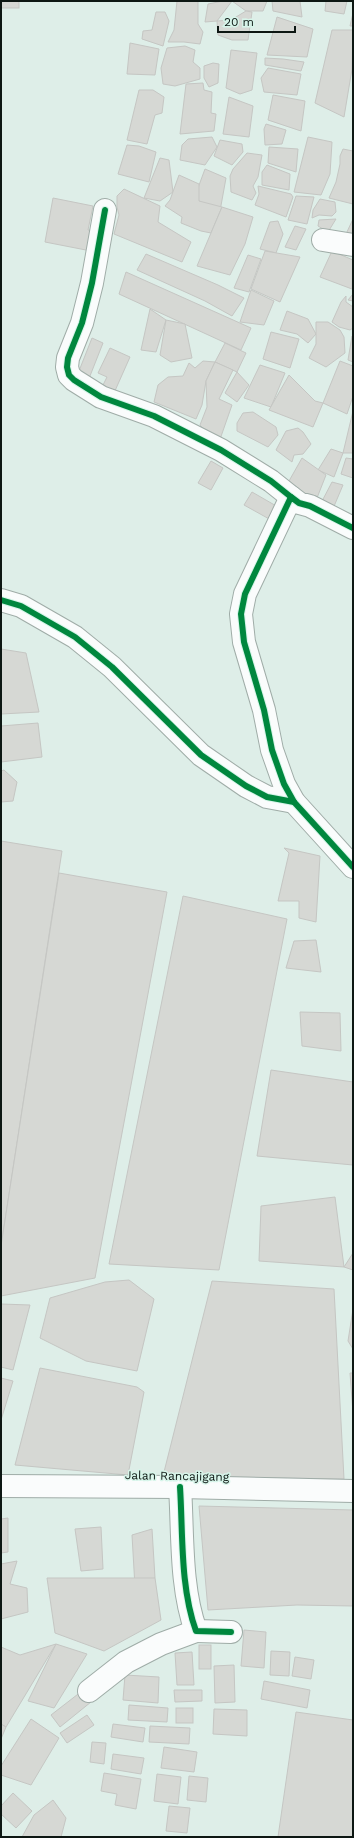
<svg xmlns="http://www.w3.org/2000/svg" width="354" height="1838" viewBox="0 0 354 1838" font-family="'Work Sans',sans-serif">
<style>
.building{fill:#d6d8d4;stroke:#c5c6c3}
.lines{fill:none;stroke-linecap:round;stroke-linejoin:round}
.minor-casing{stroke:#9faca7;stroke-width:24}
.major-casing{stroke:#9faca7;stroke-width:24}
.minor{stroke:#fafcfc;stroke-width:22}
.major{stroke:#fafcfc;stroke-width:22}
.cycleway-casing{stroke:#d7f5ea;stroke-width:8}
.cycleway{stroke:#00873e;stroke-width:6}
.labels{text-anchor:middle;stroke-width:3;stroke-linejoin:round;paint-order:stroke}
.street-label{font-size:12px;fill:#0d1713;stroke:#d7f5ea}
</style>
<rect width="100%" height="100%" fill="#deeee8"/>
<!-- building -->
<g class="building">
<rect x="1" y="1" width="18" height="7"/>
<path d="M177,1h21v23l5,8 -3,12 -16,-2h-16l6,-12z"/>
<path d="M223,1h9l-15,20 -12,1 3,-18z"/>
<path d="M232,1h35l-4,10h-17z"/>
<path d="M272,1h28l2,16 -29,-6z"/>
<path d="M326,1h21l-3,13 -19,-3z"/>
<path d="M246,11l6,1 -4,28h-16l-14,-5 -1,-14 14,-1z"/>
<path d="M156,12h9l4,9 -6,25 -21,-7 1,-8 9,-1z"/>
<path d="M353,13v13h-3z"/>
<path d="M277,17l36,12 -6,28 -40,-2z"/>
<path d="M332,30h21l-1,39 -8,48 -29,-14z"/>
<path d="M130,43l29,6 -4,26 -28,-1z"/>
<path d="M185,46l10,4 -2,12 7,6v11l-25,7 -12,-2 -2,-16 6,-20z"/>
<path d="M231,50l26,3 -5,37 -12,4 -14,-6z"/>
<path d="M265,58l18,1 21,3 -3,9 -36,-6z"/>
<path d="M213,63l6,1 -1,19 -9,4 -5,-9v-12z"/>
<path d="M268,68l33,6 -4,21 -33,-3 -3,-14z"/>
<path d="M203,83l1,7 8,2 -1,21 5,1 -2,17 -34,3 6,-50z"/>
<path d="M139,90h14l11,7 -2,16 -7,2 -8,29 -20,-4z"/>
<path d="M273,95l32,6 -4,30 -33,-11z"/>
<path d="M229,97l24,9 -4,31 -26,-3z"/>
<path d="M266,124l20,6 -4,14 -17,1 -1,-16z"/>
<path d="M212,137l5,10 -12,18 -25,-5 2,-15 6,-6z"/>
<path d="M308,137l24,5 -2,32 -9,21 -27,-3z"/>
<path d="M220,140l22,4 1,8 -11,13 -18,-9z"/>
<path d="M127,145l12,1 17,6 -7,30 -31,-8z"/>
<path d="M269,147l29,2 -2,23 -28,-9z"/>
<path d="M343,149l10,2v53l-24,-6 7,-16 4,-18v-8z"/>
<path d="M247,153l15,2 -4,22 -5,9 3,7 -4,7 -21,-8 -1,-16 3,-7z"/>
<path d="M160,158l9,2 4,32 -13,9 -16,-3z"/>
<path d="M267,165l23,9 -1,16 -27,-5v-13z"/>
<path d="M205,169l21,9 -6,33 -12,1 -13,-16z"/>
<path d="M179,175l20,9v17l23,6 -11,26 -10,-2 -20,-8 1,-6 -17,-11 5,-6z"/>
<path d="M258,186l33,8 2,3 -7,20 -31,-12 4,-11z"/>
<path d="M124,189l36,17 -2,16 33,20 -9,20 -68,-28 5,-19 -2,-8v-11z"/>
<path d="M296,196l18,1 -7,27 -19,-4z"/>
<path d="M53,198l40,8 -5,24 7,1 -4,20 -46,-9z"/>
<path d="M320,199l15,3 1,10 -4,4 -13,-1 -7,3 1,-8z"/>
<path d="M222,207l31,10 -8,27 -15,31 -33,-9z"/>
<path d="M336,219l-8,13 -10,-6 1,-6z"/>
<path d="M353,219v17l-7,-2z"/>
<path d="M278,221l5,13 -7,19 -16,-4 10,-27z"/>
<path d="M295,226l11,3 -10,21 -11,-3z"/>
<path d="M265,251l35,6 -20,45 -29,-13z"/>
<path d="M332,251l21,9 -1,29 -32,-12z"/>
<path d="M146,254l72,31 26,13 -12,18 -27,-15 -68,-31z"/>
<path d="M248,255l13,4 -12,33 -15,-4z"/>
<path d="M126,272l125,56 -10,22 -122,-56z"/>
<path d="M251,290l23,11 -10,24 -24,-3z"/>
<path d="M353,294v7l-5,-1z"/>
<path d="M346,296v6l7,5v21l-3,2 -11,-3 -7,-5 9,-20z"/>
<path d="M150,309l16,11 -10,32 -15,-2z"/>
<path d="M287,311l21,8 8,15 -8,9 -11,-9 -17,-4z"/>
<path d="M166,320l19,4 7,34 -21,4 -11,-7z"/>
<path d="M316,322h12l12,8 4,7 1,16 -19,14 -17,-9 7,-14z"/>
<path d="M271,332l28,7 -9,29 -27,-9z"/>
<path d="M352,336h1v26l-5,-2z"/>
<path d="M92,338l11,5 -15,38 -11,-5z"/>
<path d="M225,343l21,10 -9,19 -22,-10z"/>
<path d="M110,348l20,9 -16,36 -12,-6 5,-10 -9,-4z"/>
<path d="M203,361l12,1 -9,19 -4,24 -6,14 -42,-17 4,-17 10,-8 15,-1 6,-13 6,5z"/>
<path d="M340,361l13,5v30l-6,18 -24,-11z"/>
<path d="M215,362l18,8 -14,29 13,6 -14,40 -18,-20 7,-18 -1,-26z"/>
<path d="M260,365l25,8 -14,34 -27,-9z"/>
<path d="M237,372l12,13 -12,17 -12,-9z"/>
<path d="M289,375l26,26 8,2 -10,24 -44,-17z"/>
<path d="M353,411v42h-10z"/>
<path d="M253,412l23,15 2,8 -10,12 -31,-16v-8l6,-10z"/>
<path d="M298,428l5,4 8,12 -8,10 -9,1 -2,7 -16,-12 10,-19z"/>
<path d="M331,449l12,4 -9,24 -16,-7z"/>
<path d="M302,458l24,17 -11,28 -26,-22z"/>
<path d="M346,458l7,1v19l-12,-4z"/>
<path d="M211,461l12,7 -12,22 -13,-7z"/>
<path d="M332,482l11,3 -11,26 -12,-6z"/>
<path d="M252,492l26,15 -7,13 -27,-15z"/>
<path d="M1,649l25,4 13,59 -38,2z"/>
<path d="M38,723l4,34 -41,5v-36z"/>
<path d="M4,770l13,12 -4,19 -12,1v-31z"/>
<path d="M1,841l61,10 -61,395z"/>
<path d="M284,848l36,8 -4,66 -17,-4v-17h-21l11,-48z"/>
<path d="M59,873l108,19 -72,386 -94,18v-50z"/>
<path d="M183,896l104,23 -68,351 -110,-6z"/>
<path d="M316,940l5,32 -35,-4 8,-27z"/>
<path d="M300,1012l40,1 1,38 -39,-5z"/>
<path d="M271,1070l82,12v83l-96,-9z"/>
<path d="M335,1197l9,70 -85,-6 2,-55z"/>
<path d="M353,1253v17l-9,-3z"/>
<path d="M129,1280l25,19 -17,72 -51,-10 -46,-23 10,-40 55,-16z"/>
<path d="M212,1281l122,8 10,190 -181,-3z"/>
<path d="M1,1304l29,1 -17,65 -12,-3z"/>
<path d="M353,1309v40l-5,-8z"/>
<path d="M40,1368l97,19 7,5 -16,83 -113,-10z"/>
<path d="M350,1373h3v40z"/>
<path d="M1,1378l12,3 -12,39z"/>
<path d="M199,1506l154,4v96l-56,-1 -89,5z"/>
<path d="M8,1518v34l-7,1v-34z"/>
<path d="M101,1527l2,42 -22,2 -6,-42z"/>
<path d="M152,1529l3,49 -20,9 -3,-52z"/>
<path d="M17,1561l-7,23 17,4 1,24 -27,7v-55z"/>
<path d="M47,1578h108l6,42 -57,31 -49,-18z"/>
<path d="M244,1630l22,2 -2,36 -23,-2z"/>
<path d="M56,1644l31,10 -33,54 -26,-7z"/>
<path d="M56,1644l-50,83 -5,-3v-77l19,8z"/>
<rect x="199" y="1645" width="12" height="24"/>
<path d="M271,1651l19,1 -1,24 -19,-1z"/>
<path d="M192,1652l2,33h-17l-2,-32z"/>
<path d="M295,1657l19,3 -3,19 -19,-3z"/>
<path d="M234,1665l1,37 -20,1 -1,-37z"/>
<path d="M125,1675l34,2 -1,26 -35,-3z"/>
<path d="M264,1681l46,9 -3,18 -46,-9z"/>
<path d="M174,1690h28v11l-27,1z"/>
<path d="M82,1691l9,11 -31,25 -9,-12z"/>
<path d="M129,1705l39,3 -1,14 -39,-2z"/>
<rect x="176" y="1708" width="17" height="15"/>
<path d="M214,1709l33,1v26l-34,-2z"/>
<path d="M296,1712l57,8v117h-75z"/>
<path d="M87,1715l7,10 -27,18 -7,-10z"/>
<path d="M31,1719l28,19 -28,47 -30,-10v-9z"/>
<path d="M1,1724l5,3 -5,12z"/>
<path d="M113,1724l32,4 -2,14 -32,-5z"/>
<path d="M150,1726l40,2 -1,16 -40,-2z"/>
<path d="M92,1742l14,1 -2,21 -14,-2z"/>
<path d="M164,1747l33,5 -3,20 -33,-4z"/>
<path d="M113,1754l31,4 -3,16 -30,-5z"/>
<path d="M104,1773l37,6 -5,30 -21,-4 2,-11 -16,-3z"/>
<path d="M157,1774l24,3 -3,27 -24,-3z"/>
<path d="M189,1776l19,2 -2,24 -19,-2z"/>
<path d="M13,1793l19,18 -16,17 -15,-14v-8z"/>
<path d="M53,1800l13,18 -5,19h-39l12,-22z"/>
<path d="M169,1806l21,2 -3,25 -21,-2z"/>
</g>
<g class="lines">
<defs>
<g id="minor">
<path d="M105,210l-13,73 -10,40 -14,35 -1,9 2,8 5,5 27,17 53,19 67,34 50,31 20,16"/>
<path d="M323,240l30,5"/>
<path d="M353,528l-43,-22 -11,-3 -8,-6 -46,97 -4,20 3,28 20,68 8,40 12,34 10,18 59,65"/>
<path d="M1,600l20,6 54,31 37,30 89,88 45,31 21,11 27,5"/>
<path d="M180,1487c3,46 0,100 16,144l35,1"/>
<path d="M89,1691l37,-29 35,-18 35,-13"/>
</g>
<path id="major" d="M1,1486l179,1 173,4"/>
</defs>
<!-- minor casing -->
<use href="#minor" class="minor-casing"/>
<!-- major casing -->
<use href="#major" class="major-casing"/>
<!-- minor -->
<use href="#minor" class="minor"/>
<!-- major -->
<use href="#major" class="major"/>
<defs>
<g id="cycleway">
<path d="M105,210l-13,73 -10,40 -14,35 -1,9 2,8 5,5 27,17 53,19 67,34 50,31 20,16"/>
<path d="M353,528l-43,-22 -11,-3 -8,-6 -46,97 -4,20 3,28 20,68 8,40 12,34 10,18 59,65"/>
<path d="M1,600l20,6 54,31 37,30 89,88 45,31 21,11 27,5"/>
<path d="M180,1487c3,46 0,100 16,144l35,1"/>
</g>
</defs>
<!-- cycleway casing -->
<use href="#cycleway" class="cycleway-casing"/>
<!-- cycleway -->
<use href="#cycleway" class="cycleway"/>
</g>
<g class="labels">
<!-- street labels -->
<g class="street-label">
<text transform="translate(177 1476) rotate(1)" y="4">Jalan Rancajigang</text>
</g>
</g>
<!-- border -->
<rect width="354" height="1838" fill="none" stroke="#0d1713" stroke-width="4"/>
<!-- scale -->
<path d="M218 26v6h77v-6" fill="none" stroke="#0d1713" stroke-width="2"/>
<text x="224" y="26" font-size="12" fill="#0d1713" stroke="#d7f5ea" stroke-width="3" paint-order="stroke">20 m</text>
</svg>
